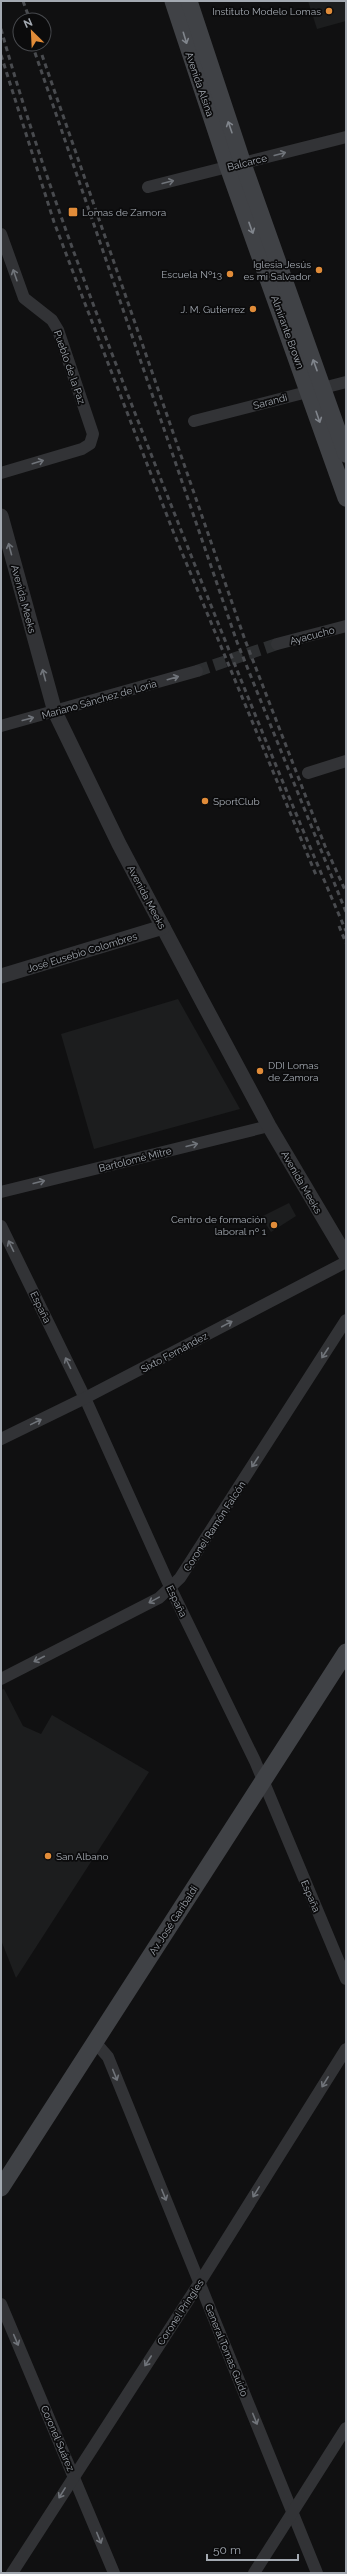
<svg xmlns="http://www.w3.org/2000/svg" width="347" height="2574" viewBox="0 0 347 2574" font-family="Raleway,sans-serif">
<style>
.built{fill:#1c1d1e}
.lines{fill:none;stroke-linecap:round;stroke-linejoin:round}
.minor-tunnel{stroke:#2d2f31;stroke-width:12;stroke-dasharray:12 6;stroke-linecap:butt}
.minor{stroke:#323336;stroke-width:12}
.tertiary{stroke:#323336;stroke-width:15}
.secondary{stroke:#404246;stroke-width:17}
.rail{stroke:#494b4f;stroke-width:3;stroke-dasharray:5 4;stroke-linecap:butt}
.oneway{stroke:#80858c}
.oneway2{stroke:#70747a}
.poi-dot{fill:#e18c39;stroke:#0b0b0c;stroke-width:1.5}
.labels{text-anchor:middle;stroke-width:3.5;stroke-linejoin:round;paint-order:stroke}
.poi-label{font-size:10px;fill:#a3a9b1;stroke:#0b0b0c;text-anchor:end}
.street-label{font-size:10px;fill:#a3a9b1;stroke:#0b0b0c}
</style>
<rect width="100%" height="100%" fill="#101011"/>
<!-- built -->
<g class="built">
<path d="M308,1h38v20l-29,8z"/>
<path d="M178,999l62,110 -146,40 -33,-115z"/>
<path d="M289,1203l7,13 -25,16 -10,-15z"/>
<path d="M4,1689l19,37 18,8 11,-19 97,57 -133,206 -15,-38v-250z"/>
</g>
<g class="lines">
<!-- minor-tunnel -->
<path class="minor-tunnel" d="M197,671l80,-27"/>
<!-- minor -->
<g class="minor">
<path d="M148,187l198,-50"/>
<path d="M1,234l23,64 28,22 6,10 35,104 -3,10 -8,5 -81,24"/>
<path d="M194,421l152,-39"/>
<path d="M277,644l69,-18"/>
<path d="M1,726l196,-55"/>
<path d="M308,773l38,-12"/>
<path d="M1,1192l268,-66"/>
<path d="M1,1226l84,172 86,191 84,172 91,218"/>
<path d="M1,1439l84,-41 261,-136"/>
<path d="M1,1679l158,-81 21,-20 166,-258"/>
<path d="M95,2042l13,15 209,516"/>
<path d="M1,2304l113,269"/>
<path d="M12,2573l188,-291 146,-233"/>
<path d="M254,2573l92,-145"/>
</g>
<!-- tertiary -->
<g class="tertiary">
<path d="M1,516l54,196 64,132 82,155 68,127 77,130"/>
<path d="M1,976l162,-49"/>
</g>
<!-- secondary -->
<g class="secondary">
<path d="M173,1l55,166 118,331"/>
<path d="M189,1l54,163 103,290"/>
<path d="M1,2188l345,-536"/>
</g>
<!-- rail -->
<g class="rail">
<path d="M23,1l7,19"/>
<path d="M1,29c43,153 101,300 159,448 60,152 121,304 186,454"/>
<path d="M32,44l205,598 109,270"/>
<path d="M1,55l53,167 30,79 89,230 143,344"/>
<path d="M42,55l203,585 80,206 21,46"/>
<path d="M339,926l7,17"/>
</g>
</g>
<!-- one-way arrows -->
<defs><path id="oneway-shaft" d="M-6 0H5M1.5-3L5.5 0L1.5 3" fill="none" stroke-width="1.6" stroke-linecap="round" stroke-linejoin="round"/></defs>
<g class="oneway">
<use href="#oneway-shaft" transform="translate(185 38) rotate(73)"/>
<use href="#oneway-shaft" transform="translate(230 127) rotate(-109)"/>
<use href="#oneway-shaft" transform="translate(251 228) rotate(70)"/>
<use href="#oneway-shaft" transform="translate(315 365) rotate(-110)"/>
<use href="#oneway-shaft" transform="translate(318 417) rotate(71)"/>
</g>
<g class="oneway2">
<use href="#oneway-shaft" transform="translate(280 154) rotate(-15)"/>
<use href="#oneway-shaft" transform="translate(168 182) rotate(-14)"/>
<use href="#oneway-shaft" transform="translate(15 275) rotate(-109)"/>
<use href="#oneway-shaft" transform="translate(38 462) rotate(-17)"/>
<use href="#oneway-shaft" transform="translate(10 549) rotate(-105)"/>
<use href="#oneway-shaft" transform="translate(44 675) rotate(-105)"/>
<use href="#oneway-shaft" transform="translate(173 678) rotate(-16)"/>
<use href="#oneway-shaft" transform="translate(28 719) rotate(-15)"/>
<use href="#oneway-shaft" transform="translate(192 1145) rotate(-14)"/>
<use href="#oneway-shaft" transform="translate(39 1182) rotate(-14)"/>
<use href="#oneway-shaft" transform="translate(11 1246) rotate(-116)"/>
<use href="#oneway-shaft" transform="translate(227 1324) rotate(-28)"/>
<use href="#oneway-shaft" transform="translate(325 1353) rotate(123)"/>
<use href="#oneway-shaft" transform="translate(68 1363) rotate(-116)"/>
<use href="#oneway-shaft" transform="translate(36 1422) rotate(-26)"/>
<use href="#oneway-shaft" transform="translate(255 1462) rotate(123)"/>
<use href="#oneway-shaft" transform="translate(154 1600) rotate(151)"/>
<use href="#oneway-shaft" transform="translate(39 1659) rotate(153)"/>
<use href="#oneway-shaft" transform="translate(115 2075) rotate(68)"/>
<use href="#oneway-shaft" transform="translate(325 2082) rotate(122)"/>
<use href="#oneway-shaft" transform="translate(256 2192) rotate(122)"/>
<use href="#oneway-shaft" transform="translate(164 2195) rotate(68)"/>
<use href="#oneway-shaft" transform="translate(16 2340) rotate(67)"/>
<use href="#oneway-shaft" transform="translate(148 2361) rotate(123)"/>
<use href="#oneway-shaft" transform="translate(255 2419) rotate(68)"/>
<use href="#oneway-shaft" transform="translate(62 2493) rotate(122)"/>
<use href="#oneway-shaft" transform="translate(99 2538) rotate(68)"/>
</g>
<!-- markers -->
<g class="poi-dot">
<circle cx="329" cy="11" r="4"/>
<rect x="68" y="207" width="10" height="10" rx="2"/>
<circle cx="319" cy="270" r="4"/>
<circle cx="230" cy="274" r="4"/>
<circle cx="253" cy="309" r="4"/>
<circle cx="205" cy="801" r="4"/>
<circle cx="260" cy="1071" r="4"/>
<circle cx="274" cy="1225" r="4"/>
<circle cx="48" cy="1856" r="4"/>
</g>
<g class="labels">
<!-- poi labels -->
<g class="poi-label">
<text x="321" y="15">Instituto Modelo Lomas</text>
<text x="82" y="216" text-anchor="start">Lomas de Zamora</text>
<text x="311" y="268">Iglesia Jesús<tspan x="311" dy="12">es mi Salvador</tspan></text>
<text x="222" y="278">Escuela Nº13</text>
<text x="245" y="313">J. M. Gutierrez</text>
<text x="213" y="805" text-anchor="start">SportClub</text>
<text x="268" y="1069" text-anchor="start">DDI Lomas<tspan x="268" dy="12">de Zamora</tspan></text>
<text x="266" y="1223">Centro de formación<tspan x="266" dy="12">laboral nº 1</tspan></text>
<text x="56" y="1860" text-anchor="start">San Albano</text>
</g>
<!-- street labels -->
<g class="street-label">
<text transform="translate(200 84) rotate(71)" y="4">Avenida Alsina</text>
<text transform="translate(247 162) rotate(-14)" y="4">Balcarce</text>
<text transform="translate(288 332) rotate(70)" y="4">Almirante Brown</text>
<text transform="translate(70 367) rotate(71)" y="4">Pueblo de la Paz</text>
<text transform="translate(270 401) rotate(-15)" y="4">Sarandi</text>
<text transform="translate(24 599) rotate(75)" y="4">Avenida Meeks</text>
<text transform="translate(312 635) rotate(-15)" y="4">Ayacucho</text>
<text transform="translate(99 699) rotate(-16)" y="4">Mariano Sánchez de Loria</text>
<text transform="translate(147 897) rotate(62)" y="4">Avenida Meeks</text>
<text transform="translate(82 952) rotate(-17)" y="4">José Eusebio Colombres</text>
<text transform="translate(135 1159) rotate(-14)" y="4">Bartolomé Mitre</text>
<text transform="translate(302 1182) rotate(60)" y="4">Avenida Meeks</text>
<text transform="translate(41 1307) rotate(64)" y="4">España</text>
<text transform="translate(174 1352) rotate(-28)" y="4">Sixto Fernández</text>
<text transform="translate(214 1526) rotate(-57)" y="4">Coronel Ramón Falcón</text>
<text transform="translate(177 1601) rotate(64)" y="4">España</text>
<text transform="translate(311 1896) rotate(67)" y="4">España</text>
<text transform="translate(173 1920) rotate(-57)" y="4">Av. José Garibaldi</text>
<text transform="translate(180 2312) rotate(-57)" y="4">Coronel Pringles</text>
<text transform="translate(227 2350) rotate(68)" y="4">General Tomas Guido</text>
<text transform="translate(58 2438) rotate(67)" y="4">Coronel Suárez</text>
</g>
</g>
<!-- border -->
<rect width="347" height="2574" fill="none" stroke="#a3a9b1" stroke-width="4"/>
<!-- north arrow -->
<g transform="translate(32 32) rotate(336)"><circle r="19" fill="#0b0b0c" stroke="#484a4e"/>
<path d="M0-3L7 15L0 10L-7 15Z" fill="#e18c39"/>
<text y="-6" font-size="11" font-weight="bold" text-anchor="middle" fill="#a3a9b1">N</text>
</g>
<!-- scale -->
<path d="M207 2554v6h91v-6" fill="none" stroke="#a3a9b1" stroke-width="2"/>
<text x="213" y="2554" font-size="12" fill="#a3a9b1" stroke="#0b0b0c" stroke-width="3" paint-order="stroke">50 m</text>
</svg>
